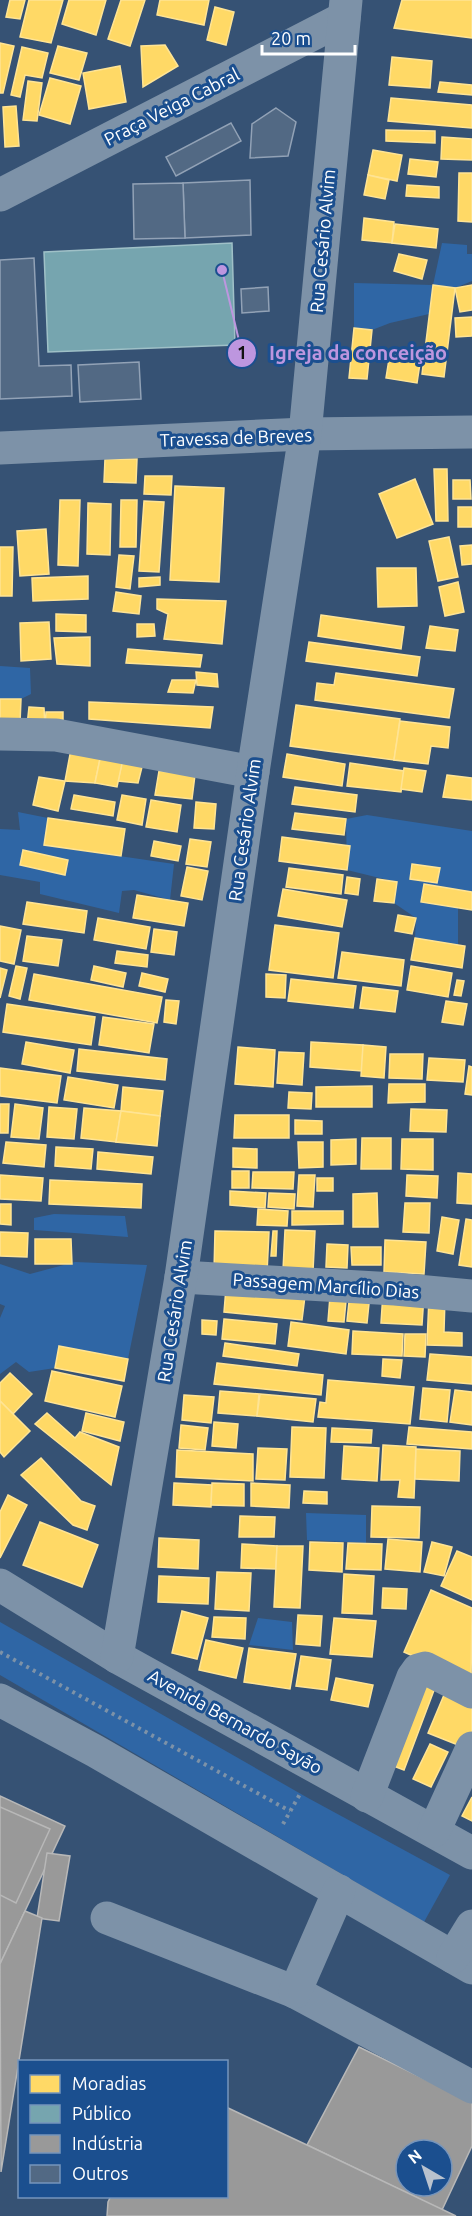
<svg xmlns="http://www.w3.org/2000/svg" width="472" height="2216" viewBox="0 0 472 2216" font-family="Ubuntu,sans-serif">
<style>
.green{fill:#2f66a5}
.homes{fill:#ffd966;stroke:#ffe494;stroke-width:1.5}
.public{fill:#76a5af;stroke:#9fc0c7;stroke-width:1.5}
.industry{fill:#999;stroke:#b8b8b8;stroke-width:1.5;fill-rule:evenodd}
.building{fill:#526984;stroke:#92a2b6;stroke-width:1.5}
.lines{fill:none;stroke-linecap:round;stroke-linejoin:round}
.path{stroke:#7d92a8;stroke-width:4;stroke-dasharray:3 4.5;stroke-linecap:butt}
.minor{stroke:#7d92a8;stroke-width:33}
.labels{text-anchor:middle;stroke-width:6;stroke-linejoin:round;paint-order:stroke}
.street-label{font-size:18px;fill:#fff;stroke:#1b4f8f}
.leader{fill:none;stroke:#bd96df;stroke-width:2}
.callout-dot{fill:#bd96df;stroke:#1b4f8f;stroke-width:2}
.mark-label{font-size:18px;text-anchor:middle;font-weight:bold;fill:#111}
.callout-label{font-size:20px;text-anchor:middle;font-weight:bold;fill:#bd96df;stroke:#1b4f8f;stroke-width:6;stroke-linejoin:round;paint-order:stroke}
</style>
<rect width="100%" height="100%" fill="#365274"/>
<!-- green -->
<g class="green">
<path d="M442,243l25,2v9h5v27l-17,7 -22,-3 -4,29 -39,9 -18,7 -18,-2v-45l79,2z"/>
<path d="M0,666l30,2 1,26 -10,5h-21z"/>
<path d="M18,812l30,6 -4,27 130,19 -4,36 -36,-10 -12,1 -3,22 -79,-19v-12l-40,-7v-46l20,1z"/>
<path d="M367,815l105,16v61l-48,-8 -3,17 37,7v37l-43,-7 1,-20 -22,-15 2,-21 -49,-12 -1,-51z"/>
<path d="M54,1214l71,2 3,21 -94,-7v-12z"/>
<path d="M75,1262l72,3 -19,94 -69,-13 -4,22 -26,4 -13,-10 -16,12v-56l5,-12 -5,-2v-40l30,10z"/>
<path d="M306,1513l60,2v28l-59,-3z"/>
<path d="M258,1618l34,4 1,28 -44,-5z"/>
<path d="M0,1622l308,176 142,77 -26,47 -424,-247z"/>
</g>
<!-- homes -->
<g class="homes">
<path d="M10,0h15l-5,19 -14,-2z"/>
<path d="M29,0h34l-12,43 -31,-6z"/>
<path d="M69,0h37l-10,35 -34,-11z"/>
<path d="M121,0h24l-15,46 -22,-7z"/>
<path d="M160,0h49l-5,25 -47,-10z"/>
<path d="M402,0h70v38l-78,-10z"/>
<path d="M215,7l19,5 -8,33 -19,-5z"/>
<path d="M0,43l14,3 -11,47h-3z"/>
<path d="M165,45l13,21 -35,21 -2,-41z"/>
<path d="M58,46l29,7 -8,27 -29,-7z"/>
<path d="M22,47l26,6 -6,25 -17,-3 -5,22 -9,-2z"/>
<path d="M392,57l40,4 -2,27 -41,-3z"/>
<path d="M120,66l6,36 -37,7 -6,-36z"/>
<path d="M50,78l31,8 -11,38 -31,-9z"/>
<path d="M28,81l14,2 -5,38 -14,-1z"/>
<path d="M440,82l32,3v10l-34,-3z"/>
<path d="M391,98l81,7v23l-84,-7z"/>
<path d="M16,106l3,40 -14,1 -2,-40z"/>
<path d="M386,130l49,1v12l-49,-2z"/>
<path d="M442,137l30,2v21l-31,-1z"/>
<path d="M373,150l29,5 -5,26 -29,-6z"/>
<path d="M410,159l28,3 -2,15 -28,-3z"/>
<path d="M459,173h13v49l-14,-1z"/>
<path d="M368,175l21,5 -4,19 -21,-4z"/>
<path d="M407,185l32,2v11l-33,-2z"/>
<path d="M364,218l30,4 -2,21 -30,-3z"/>
<path d="M395,224l43,5 -2,19 -44,-5z"/>
<path d="M399,254l28,6 -5,19 -28,-8z"/>
<path d="M433,285l22,3 -11,89 -22,-3z"/>
<path d="M472,285v25l-12,2 -5,-24z"/>
<path d="M472,317v19l-16,1 -1,-19z"/>
<path d="M354,328l18,2 -5,49 -18,-1z"/>
<path d="M390,353l31,4 -4,26 -31,-5z"/>
<path d="M105,459h32l-1,24 -32,-1z"/>
<path d="M434,469h13l1,52h-12z"/>
<path d="M145,476h27l-1,19 -27,-1z"/>
<path d="M415,479l18,45 -36,14 -18,-44z"/>
<path d="M453,480h17l1,19h-18z"/>
<path d="M175,486l49,2 -5,94 -49,-2z"/>
<path d="M60,500h20l-2,66 -20,-1z"/>
<path d="M121,500h16l-1,47h-16z"/>
<path d="M144,501l20,1 -5,70 -20,-1z"/>
<path d="M88,503l23,1 -1,51 -23,-1z"/>
<rect x="458" y="507" width="14" height="20"/>
<path d="M46,529l3,45 -29,2 -3,-45z"/>
<path d="M449,537l9,40 -20,4 -9,-40z"/>
<path d="M472,545v19l-10,1 -2,-19z"/>
<path d="M0,547h13l-1,49h-12z"/>
<path d="M119,555l15,1 -4,33 -14,-2z"/>
<path d="M377,568h39l1,38 -39,1z"/>
<path d="M88,576v23l-55,2 -1,-23z"/>
<path d="M160,577v8l-21,2v-9z"/>
<path d="M458,582l6,30 -19,4 -6,-29z"/>
<path d="M116,592l25,4 -2,18 -26,-3z"/>
<path d="M157,599l69,2 -4,43 -58,-5 4,-25 -11,-5z"/>
<path d="M56,614l30,1v17l-30,-1z"/>
<path d="M321,615l83,12 -3,22 -83,-13z"/>
<path d="M49,622l2,37 -30,2 -1,-38z"/>
<path d="M137,624h17l1,12 -18,1z"/>
<path d="M430,626l28,4 -3,21 -29,-3z"/>
<path d="M90,637v29l-33,-2 -3,-26z"/>
<path d="M309,642l111,15 -3,19 -111,-15z"/>
<path d="M128,649l74,6 -2,12 -74,-4z"/>
<path d="M196,672l21,2 1,13 -21,-2z"/>
<path d="M336,673l118,16 -5,29 -134,-18 2,-17 17,2z"/>
<path d="M172,680h24l-3,13 -25,-1z"/>
<path d="M0,699h21l-1,24h-20z"/>
<path d="M89,702l124,5 -3,21 -121,-9z"/>
<path d="M296,705l104,14 -6,41 -104,-14z"/>
<path d="M29,707l15,1 1,19 -18,-1z"/>
<path d="M46,712h17v16l-18,-1z"/>
<path d="M400,721l50,6 -2,21 -17,-2 -3,18 -34,-4z"/>
<path d="M71,749l30,5 -6,29 -30,-2z"/>
<path d="M124,753l20,6 -6,24 -20,-2z"/>
<path d="M101,754l22,5 -6,28 -22,-4z"/>
<path d="M287,754l58,10 -3,22 -59,-9z"/>
<path d="M350,763l54,8 -3,21 -54,-6z"/>
<path d="M404,768l22,3 -4,21 -21,-3z"/>
<path d="M159,771l36,4 -3,24 -37,-4z"/>
<path d="M447,775l25,3v22l-29,-3z"/>
<path d="M39,777l26,4 -7,30 -25,-6z"/>
<path d="M295,787l62,8 -2,17 -63,-8z"/>
<path d="M74,795l41,7 -2,14 -42,-7z"/>
<path d="M122,795l24,4 -4,26 -25,-5z"/>
<path d="M151,800l30,5 -4,27 -31,-5z"/>
<path d="M196,802l20,2 -2,25 -20,-1z"/>
<path d="M295,813l51,6 -2,16 -52,-6z"/>
<path d="M48,818l77,11 -4,27 -77,-11z"/>
<path d="M282,837l68,9 -3,24 -68,-9z"/>
<path d="M190,839l21,3 -4,25 -21,-3z"/>
<path d="M154,841l27,5 -3,15 -27,-5z"/>
<path d="M23,850l45,10 -3,15 -45,-10z"/>
<path d="M412,864l28,4 -3,15 -27,-4z"/>
<path d="M187,867l21,4 -6,29 -21,-4z"/>
<path d="M289,868l54,7 -2,19 -55,-7z"/>
<path d="M347,877l13,2 -2,16 -13,-2z"/>
<path d="M377,879l20,3 -3,21 -20,-2z"/>
<path d="M424,884l48,8v18l-51,-8z"/>
<path d="M283,889l64,11 -5,27 -64,-11z"/>
<path d="M137,895l51,8 -4,23 -51,-8z"/>
<path d="M27,902l60,9 -3,22 -61,-9z"/>
<path d="M398,915l18,3 -4,16 -17,-3z"/>
<path d="M98,918l52,9 -4,22 -52,-9z"/>
<path d="M275,925l64,8 -6,45 -64,-8z"/>
<path d="M0,926l21,4 -7,34 -14,-3z"/>
<path d="M154,929l23,3 -3,23 -23,-3z"/>
<path d="M27,936l35,4 -4,26 -35,-5z"/>
<path d="M415,938l50,8 -3,22 -51,-8z"/>
<path d="M117,951l31,4 -1,12 -32,-4z"/>
<path d="M342,952l62,8 -3,26 -63,-8z"/>
<path d="M16,966l11,2 -7,31 -11,-3z"/>
<path d="M94,966l32,7 -3,14 -32,-7z"/>
<path d="M411,966l41,7 -4,24 -41,-7z"/>
<path d="M0,968l7,2 -7,28z"/>
<path d="M142,973l26,6 -3,13 -26,-6z"/>
<path d="M34,974l128,23 -5,26 -128,-23z"/>
<path d="M266,974l20,1 -1,23 -19,-1z"/>
<path d="M291,979l65,7 -3,22 -65,-7z"/>
<path d="M457,980l7,1 -3,15 -7,-1z"/>
<path d="M363,987l35,4 -3,21 -35,-4z"/>
<path d="M166,1000l13,1 -3,23 -12,-2z"/>
<path d="M446,1001l21,3 -4,21 -21,-3z"/>
<path d="M7,1004l88,13 -4,28 -88,-13z"/>
<path d="M103,1017l51,7 -5,29 -50,-8z"/>
<path d="M26,1042l48,8 -4,23 -48,-9z"/>
<path d="M311,1042l52,3 -1,26 -52,-4z"/>
<path d="M363,1045l23,2 -2,31 -23,-2z"/>
<path d="M238,1047l37,3 -2,37 -38,-3z"/>
<path d="M79,1049l88,10 -2,21 -88,-9z"/>
<path d="M279,1052l25,1 -2,32 -25,-2z"/>
<path d="M390,1054h33l-1,25 -33,-1z"/>
<path d="M429,1058l36,2 -2,22 -36,-2z"/>
<path d="M469,1066l3,1v28l-7,-1z"/>
<path d="M0,1068l61,8 -4,27 -57,-7z"/>
<path d="M68,1077l50,8 -4,23 -50,-8z"/>
<path d="M389,1084h36v18l-37,1z"/>
<path d="M372,1086v21h-56v-20z"/>
<path d="M123,1087l40,4 -3,25 -39,-5z"/>
<path d="M289,1092l23,1 -1,16 -23,-1z"/>
<path d="M0,1104h9l-1,29h-8z"/>
<path d="M15,1104l28,4 -4,31 -28,-2z"/>
<path d="M49,1107l28,2 -3,30 -27,-2z"/>
<path d="M84,1108l37,3 -5,31 -35,-4z"/>
<path d="M411,1109l36,1 -1,22 -36,-1z"/>
<path d="M121,1111l39,5 -3,30 -41,-4z"/>
<path d="M235,1115h54v23h-55z"/>
<path d="M295,1120l27,1v13h-27z"/>
<path d="M362,1138h29v31h-30z"/>
<path d="M356,1139v25l-25,1v-25z"/>
<path d="M402,1139h31v31l-32,-1z"/>
<path d="M6,1142l40,3 -2,22 -41,-4z"/>
<path d="M298,1142h25v25l-24,1z"/>
<path d="M56,1147l37,2 -2,20 -36,-3z"/>
<path d="M233,1148l24,1v19l-24,-1z"/>
<path d="M98,1152l55,5 -2,17 -54,-5z"/>
<rect x="232" y="1171" width="17" height="17"/>
<path d="M253,1172h41l-1,17 -41,-1z"/>
<path d="M458,1173l14,1v30l-15,-1z"/>
<path d="M0,1175l43,3 -2,23 -41,-2z"/>
<path d="M299,1175h16l-2,32 -16,-1z"/>
<path d="M407,1175l31,1 -1,22 -31,-2z"/>
<rect x="317" y="1178" width="16" height="13"/>
<path d="M50,1180l92,4 -1,24 -92,-4z"/>
<path d="M230,1191l36,2 -1,15 -35,-3z"/>
<path d="M269,1193l26,1 -1,15 -26,-2z"/>
<path d="M377,1193l1,34h-25v-33z"/>
<path d="M405,1203h25l-1,30 -26,-1z"/>
<path d="M0,1204h11v21l-11,-1z"/>
<path d="M258,1209l30,2 -1,15 -30,-1z"/>
<path d="M292,1211h51v13l-51,1z"/>
<path d="M442,1217l17,3 -6,34 -16,-3z"/>
<path d="M466,1219l6,1v47l-13,-2z"/>
<path d="M285,1230l30,1 -2,40 -30,-1z"/>
<path d="M215,1231l54,1 -2,41 -53,-2z"/>
<path d="M273,1231h4l-1,25h-5z"/>
<path d="M0,1232l28,1 -1,24 -27,-1z"/>
<path d="M35,1239h36l1,25h-37z"/>
<path d="M385,1240l41,2 -2,32 -40,-2z"/>
<path d="M327,1244l21,1 -1,23 -21,-1z"/>
<path d="M351,1247h30v18h-29z"/>
<path d="M226,1288l79,8 -3,24 -78,-8z"/>
<path d="M347,1291l-3,31 -16,-1 2,-25z"/>
<path d="M350,1292l20,2 -3,29 -20,-2z"/>
<path d="M383,1293l41,2 -2,30 -41,-2z"/>
<path d="M429,1297l16,1 -1,34 18,1v13l-35,-1z"/>
<path d="M224,1319l53,5 -2,20 -53,-5z"/>
<path d="M202,1320l15,1 -1,14 -14,-1z"/>
<path d="M291,1322l58,8 -3,24 -58,-8z"/>
<path d="M353,1331l50,3 -1,22 -50,-2z"/>
<path d="M405,1334h21l-1,23 -21,-1z"/>
<path d="M225,1343l74,11 -2,12 -74,-10z"/>
<path d="M59,1346l69,13 -4,22 -69,-13z"/>
<path d="M430,1354l42,3v27l-45,-4z"/>
<path d="M383,1359l19,1 -2,18 -18,-2z"/>
<path d="M217,1363l106,12 -2,20 -107,-11z"/>
<path d="M52,1371l70,15 -7,31 -70,-16z"/>
<path d="M10,1373l22,21 -19,20 -13,-13v-18z"/>
<path d="M328,1380l86,7 -4,37 -92,-7 2,-15 6,1z"/>
<path d="M423,1388l27,2 -3,32 -27,-3z"/>
<path d="M455,1390l17,2v33l-22,-3z"/>
<path d="M220,1391l39,3 -2,22 -39,-3z"/>
<path d="M260,1394l56,5 -3,23 -56,-6z"/>
<path d="M184,1395l30,2 -3,26 -29,-3z"/>
<path d="M0,1401l30,30 -26,26 -4,-5z"/>
<path d="M47,1413l28,25 5,-6 39,15 -8,38 -76,-61z"/>
<path d="M86,1413l38,9 -4,19 -38,-10z"/>
<path d="M214,1422l24,2 -2,24 -24,-2z"/>
<path d="M181,1425l27,3 -3,22 -26,-2z"/>
<path d="M292,1427l34,1 -2,50 -34,-1z"/>
<path d="M409,1427l63,5v17l-65,-5z"/>
<path d="M332,1428l40,2 -1,13 -40,-1z"/>
<path d="M383,1445l33,2 -2,51 -16,-1 2,-17h-19z"/>
<path d="M344,1446l35,2 -2,33 -35,-2z"/>
<path d="M258,1448l29,1 -2,31 -29,-1z"/>
<path d="M416,1449l44,2 -1,30 -44,-2z"/>
<path d="M177,1450l76,4v27l-77,-4z"/>
<path d="M41,1458l40,43 14,5 -8,24 -14,-5 -52,-50z"/>
<path d="M174,1483l38,2 -1,22 -38,-2z"/>
<path d="M212,1483l32,1v22l-33,-1z"/>
<path d="M251,1483l39,2 -1,23 -38,-2z"/>
<path d="M304,1491l23,1v12l-24,-1z"/>
<path d="M8,1495l19,10 -27,53v-46z"/>
<path d="M372,1506l48,1 -1,31 -48,-1z"/>
<path d="M240,1516l35,1 -1,20h-35z"/>
<path d="M40,1522l58,23 -16,42 -59,-22z"/>
<path d="M159,1538l40,2 -1,29 -40,-2z"/>
<path d="M388,1539l34,3 -2,30 -35,-3z"/>
<path d="M310,1542l33,1 -1,29 -33,-2z"/>
<path d="M432,1542l20,5 -8,29 -20,-4z"/>
<path d="M348,1543l34,1 -1,26 -35,-1z"/>
<path d="M242,1544l35,2 -1,23 -35,-1z"/>
<path d="M277,1546h26l-3,62 -26,-1z"/>
<path d="M457,1551l15,6v43l-31,-14z"/>
<path d="M217,1572l34,1 -2,38 -34,-2z"/>
<path d="M344,1574l30,2 -2,38 -30,-1z"/>
<path d="M159,1576l50,2 -1,26 -50,-2z"/>
<path d="M383,1588l24,1 -1,20 -24,-1z"/>
<path d="M431,1590l41,18 -1,73 -67,-29z"/>
<path d="M182,1611l26,7 -11,41 -25,-6z"/>
<path d="M298,1615l24,1 -2,30 -24,-2z"/>
<path d="M214,1617l32,1 -1,21 -33,-2z"/>
<path d="M334,1618l42,3 -4,36 -42,-3z"/>
<path d="M206,1640l37,8 -7,30 -37,-8z"/>
<path d="M249,1648l47,6 -6,35 -46,-7z"/>
<path d="M301,1656l30,4 -4,30 -31,-4z"/>
<path d="M415,1677l21,8 -32,85 -21,-8z"/>
<path d="M336,1678l37,7 -5,22 -37,-7z"/>
<path d="M444,1695l28,11v31l-4,12 -40,-16z"/>
<path d="M430,1744l18,8 -17,35 -18,-8z"/>
<path d="M472,1797v24l-10,-5z"/>
</g>
<!-- public -->
<path class="public" d="M232,243l3,102 -187,7 -4,-100z"/>
<!-- industry -->
<g class="industry">
<path d="M0,1796l65,30 -65,138z"/>
<path d="M0,1807l50,22 -34,74 -16,-8z"/>
<path d="M47,1853l23,3 -11,65 -22,-3z"/>
<path d="M25,1911l17,7 -41,254 -1,-208z"/>
<path d="M359,2047l113,55v44l-30,64 -135,-65zM406,2150h36v36h-36z"/>
<path d="M226,2107l81,38 149,71h-349l1,-14 3,-6h115z"/>
</g>
<!-- building -->
<g class="building">
<path d="M276,108l20,14 -8,34 -38,2 2,-34z"/>
<path d="M231,123l10,18 -65,35 -10,-19z"/>
<path d="M250,180l1,55 -66,3 -2,-55z"/>
<path d="M183,183l2,55 -51,1 -1,-55z"/>
<path d="M34,258l5,108 32,-1 1,31 -72,3v-139z"/>
<path d="M268,287l1,24 -27,2 -1,-24z"/>
<path d="M139,362l2,37 -61,3 -2,-37z"/>
</g>
<g class="lines">
<!-- path -->
<g class="path">
<path d="M0,1652l290,159"/>
<path d="M283,1824l17,-30"/>
</g>
<!-- minor -->
<g class="minor">
<path d="M0,195l344,-177"/>
<path d="M0,448l305,-14 167,-2"/>
<path d="M0,734l56,1 197,37"/>
<path d="M181,1277l214,12 77,7"/>
<path d="M0,1585l117,72 355,196"/>
<path d="M117,1657l64,-380 72,-505 52,-338 41,-434"/>
<path d="M0,1700l95,51 377,217"/>
<path d="M367,1796l46,-119 5,-7 7,-2 47,24"/>
<path d="M434,1831l38,-83"/>
<path d="M107,1918l188,74 177,95"/>
<path d="M453,1957l19,-31"/>
<path d="M295,1992l44,-101"/>
</g>
</g>
<g class="labels">
<!-- street labels -->
<g class="street-label">
<text transform="translate(172 107) rotate(-27)" y="6">Praça Veiga Cabral</text>
<text transform="translate(323 241) rotate(-85)" y="6">Rua Cesário Alvim</text>
<text transform="translate(236 438) rotate(-2)" y="6">Travessa de Breves</text>
<text transform="translate(245 830) rotate(-82)" y="6">Rua Cesário Alvim</text>
<text transform="translate(326 1286) rotate(4)" y="6">Passagem Marcílio Dias</text>
<text transform="translate(175 1311) rotate(-81)" y="6">Rua Cesário Alvim</text>
<text transform="translate(235 1722) rotate(29)" y="6">Avenida Bernardo Sayão</text>
</g>
</g>
<!-- callouts -->
<path class="leader" d="M222 270L242 353"/>
<g class="callout-dot">
<circle cx="222" cy="270" r="6"/>
<circle cx="242" cy="353" r="15"/>
</g>
<g class="mark-label">
<text x="242" y="359">1</text>
</g>
<g class="callout-label">
<text x="358" y="360">Igreja da conceição</text>
</g>
<!-- legend -->
<rect x="18" y="2060" width="210" height="138" fill="#1b4f8f" stroke="#7695bc" stroke-width="1.5"/>
<rect x="30" y="2075" width="30" height="18" fill="#ffd966" stroke="#7695bc" stroke-width="1.5"/>
<text x="72" y="2090" font-size="18" fill="#ffffff">Moradias</text>
<rect x="30" y="2105" width="30" height="18" fill="#76a5af" stroke="#7695bc" stroke-width="1.5"/>
<text x="72" y="2120" font-size="18" fill="#ffffff">Público</text>
<rect x="30" y="2135" width="30" height="18" fill="#999999" stroke="#7695bc" stroke-width="1.5"/>
<text x="72" y="2150" font-size="18" fill="#ffffff">Indústria</text>
<rect x="30" y="2165" width="30" height="18" fill="#526984" stroke="#7695bc" stroke-width="1.5"/>
<text x="72" y="2180" font-size="18" fill="#ffffff">Outros</text>
<!-- north arrow -->
<g transform="translate(424 2168) rotate(321)"><circle r="28" fill="#1b4f8f" stroke="#7695bc" stroke-width="1.5"/>
<path d="M0-4.5L10 22L0 15L-10 22Z" fill="#b9c2ce"/>
<text y="-9" font-size="16" font-weight="bold" text-anchor="middle" fill="#ffffff">N</text>
</g>
<!-- scale -->
<path d="M262 45v9h93v-9" fill="none" stroke="#ffffff" stroke-width="3"/>
<text x="271" y="45" font-size="18" fill="#ffffff" stroke="#1b4f8f" stroke-width="4.5" paint-order="stroke">20 m</text>
</svg>
